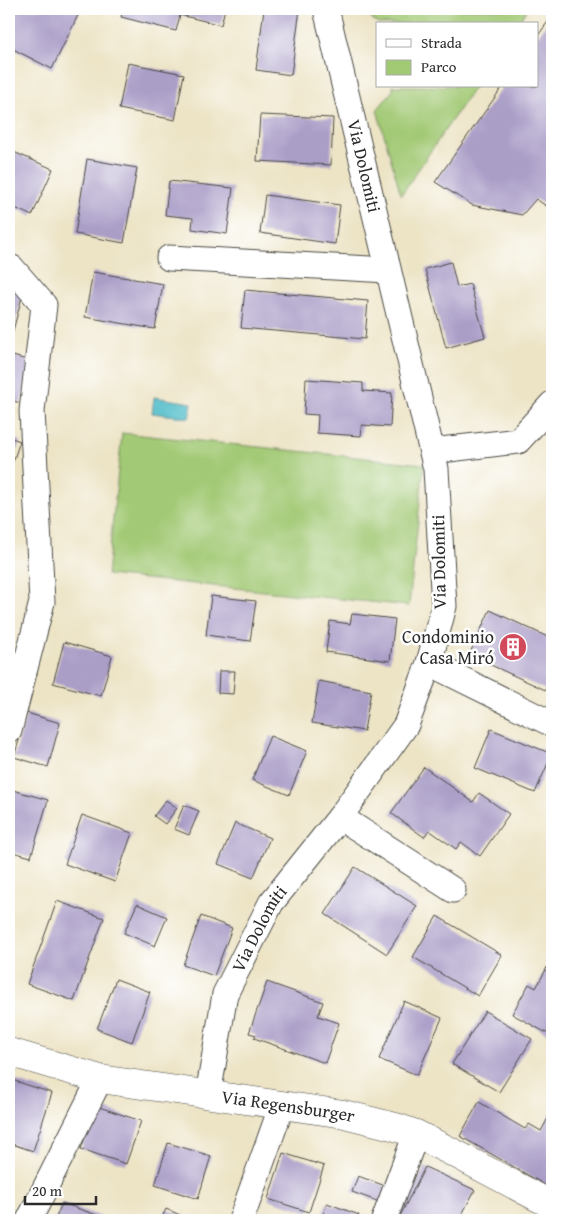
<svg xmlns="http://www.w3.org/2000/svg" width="561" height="1229" viewBox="0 0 561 1229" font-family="'Gentium Book Plus',serif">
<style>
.green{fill:#a2c974;stroke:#667a50}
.water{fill:#4ebbc8;stroke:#3c737a}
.building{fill:#aa9ec7}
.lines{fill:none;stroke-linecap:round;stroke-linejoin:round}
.minor-casing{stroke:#484742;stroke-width:27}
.major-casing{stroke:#484742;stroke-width:29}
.minor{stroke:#fff;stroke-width:25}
.major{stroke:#fff;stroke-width:28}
.labels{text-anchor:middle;stroke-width:5;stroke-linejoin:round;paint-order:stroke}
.street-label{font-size:18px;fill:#2b2b2b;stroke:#fff}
.poi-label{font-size:18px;fill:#2b2b2b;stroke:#fff;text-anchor:end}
</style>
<rect width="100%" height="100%" fill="#fff"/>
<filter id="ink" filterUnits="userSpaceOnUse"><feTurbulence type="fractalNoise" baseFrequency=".02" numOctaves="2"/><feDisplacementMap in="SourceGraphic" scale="10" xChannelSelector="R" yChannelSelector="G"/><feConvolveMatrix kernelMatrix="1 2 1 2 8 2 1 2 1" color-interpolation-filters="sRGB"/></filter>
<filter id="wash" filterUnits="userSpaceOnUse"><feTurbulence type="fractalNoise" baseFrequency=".0096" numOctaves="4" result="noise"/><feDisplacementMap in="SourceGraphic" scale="20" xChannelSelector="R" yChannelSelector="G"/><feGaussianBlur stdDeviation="1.12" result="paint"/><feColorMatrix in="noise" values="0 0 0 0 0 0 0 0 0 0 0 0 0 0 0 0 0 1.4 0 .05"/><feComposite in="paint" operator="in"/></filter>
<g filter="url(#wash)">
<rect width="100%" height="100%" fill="#ede4c6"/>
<!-- green -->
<g class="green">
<path d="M358,9h169l-10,15h-138z"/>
<path d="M393,86h82l-74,109 -24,-85 16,-20z"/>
<path d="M122,433l302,31 -15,142 -302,-31z"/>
</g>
<!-- water -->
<path class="water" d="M154,397l38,6 -3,15 -37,-5z"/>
<g id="blocks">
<!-- building -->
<g class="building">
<path d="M9,9h72l-29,60 -43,-22 1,-14h-1z"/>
<path d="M123,9h102l-4,16 -41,-10 -4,16 -55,-14z"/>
<path d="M264,9h36l-9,66 -35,-5z"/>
<path d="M552,16v194l-16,-11 -14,16 -50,-10 -37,-23 68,-96h34v-49z"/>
<path d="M128,63l56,11 -9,46 -56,-11z"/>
<path d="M260,115l73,3 -2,47 -74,-4z"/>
<path d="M9,150l44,19 -21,47 -23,-11z"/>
<path d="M87,159l50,9 -13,75 -49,-9z"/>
<path d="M169,181l64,7 -6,46 -35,-5 1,-11 -28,-3z"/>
<path d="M265,195l75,10 -5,39 -75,-11z"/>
<path d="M451,262l6,25 13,-3 15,53 -39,11 -21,-79z"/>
<path d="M93,272l70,12 -8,45 -70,-12z"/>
<path d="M9,289l14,4 -14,53z"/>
<path d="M245,290l123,11 -3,38 -124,-11z"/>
<path d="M9,355l22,6 -10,42 -12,-3z"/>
<path d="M306,379l57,4v8l29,2 -2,34 -28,-2 -1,11 -44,-3 1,-18 -14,-1z"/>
<path d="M9,437l11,4 -7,21 -4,-1z"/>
<path d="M211,596l45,5 -6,40 -44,-6z"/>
<path d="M490,610l62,29v54l-83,-38z"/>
<path d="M352,614l43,5 -5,42 -64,-9 4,-31 20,3z"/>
<path d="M64,642l48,14 -11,40 -48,-13z"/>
<path d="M219,671h16l-2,23 -15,-1z"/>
<path d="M319,681l52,10 -7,40 -52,-8z"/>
<path d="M27,713l33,10 -12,44 -34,-10z"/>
<path d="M491,729l61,25 -17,39 -60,-25z"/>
<path d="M270,736l37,15 -18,44 -37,-15z"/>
<path d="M424,767l49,35 6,-9 30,21 -29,42 -19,-14 -5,7 -27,-19 -5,7 -33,-24z"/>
<path d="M9,789l39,11 -17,57 -22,-6z"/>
<path d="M166,800l11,8 -12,16 -11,-8z"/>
<path d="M184,805l15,6 -10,24 -15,-6z"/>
<path d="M82,815l50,18 -17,49 -50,-18z"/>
<path d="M235,823l35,15 -17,40 -35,-14z"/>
<path d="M355,867l62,39 -30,48 -62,-40z"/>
<path d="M57,901l47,17 -30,83 -47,-17z"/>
<path d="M137,904l30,13 -12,29 -31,-13z"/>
<path d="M201,916l31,12 -18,48 -31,-11z"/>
<path d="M437,916l65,39 -24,41 -65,-39z"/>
<path d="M552,958v78l-40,-22 17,-30 7,4z"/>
<path d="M116,979l34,13 -18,50 -35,-13z"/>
<path d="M267,982l56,20 -5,14 21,7 -14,40 -71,-25 2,-3 -7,-2z"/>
<path d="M404,1001l38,17 -25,57 -38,-16z"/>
<path d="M485,1011l47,28 -33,53 -47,-28z"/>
<path d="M9,1079l43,14 -19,58 -24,-8z"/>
<path d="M479,1102l46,27 4,-5 12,7 11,-20v78l-92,-53z"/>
<path d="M96,1106l45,15 -15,43 -45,-15z"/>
<path d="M168,1143l43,13 -13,43 -43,-14z"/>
<path d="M283,1153l41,13 -15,46 -41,-13z"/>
<path d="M425,1167l50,23 -16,30h-61z"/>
<path d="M358,1176l33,12 -6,16 -33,-12z"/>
<path d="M62,1203l49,17h-56z"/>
<path d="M327,1203l32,12 -2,5h-36z"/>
<path d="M166,1209l26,11h-31z"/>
</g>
</g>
</g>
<g filter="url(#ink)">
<use href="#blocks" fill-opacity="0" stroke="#484742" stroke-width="1"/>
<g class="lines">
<defs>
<g id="minor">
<path d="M169,258l219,12"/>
<path d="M432,451l86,-10 34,-37"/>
<path d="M429,663l123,61"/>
<path d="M9,731l33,-129 -10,-191 12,-106 -32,-37"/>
<path d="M340,817l113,73"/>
<path id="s1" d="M208,1095l17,-101 46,-91 69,-86 66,-92 23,-62 15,-57 -8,-137 -110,-460"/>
<path d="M29,1220l71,-141"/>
<path d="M241,1220l41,-115"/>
<path d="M384,1220l32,-86"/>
</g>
<g id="major">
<path id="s2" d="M9,1052l91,27 244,35 52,13 20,7 38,19 98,52"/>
</g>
</defs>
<!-- minor casing -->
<use href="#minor" class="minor-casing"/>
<!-- major casing -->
<use href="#major" class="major-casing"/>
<!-- minor -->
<use href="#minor" class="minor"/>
<!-- major -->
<use href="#major" class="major"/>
</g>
</g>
<!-- icons -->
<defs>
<symbol id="building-disc" viewBox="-11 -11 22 22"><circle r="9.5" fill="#d1495b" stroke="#fff"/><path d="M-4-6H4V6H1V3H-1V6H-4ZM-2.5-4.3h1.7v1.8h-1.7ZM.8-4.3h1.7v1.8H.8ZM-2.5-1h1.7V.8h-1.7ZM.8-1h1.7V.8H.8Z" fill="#fff"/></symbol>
</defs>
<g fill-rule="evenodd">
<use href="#building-disc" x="497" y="631" width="32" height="32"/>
</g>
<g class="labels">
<!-- street labels -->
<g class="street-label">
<text transform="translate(364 166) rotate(77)" y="6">Via Dolomiti</text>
<text transform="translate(439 562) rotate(-91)" y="6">Via Dolomiti</text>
<text dy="6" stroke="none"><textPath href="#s1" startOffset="176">Via Dolomiti</textPath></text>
<text dy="6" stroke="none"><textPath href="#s2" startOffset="285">Via Regensburger</textPath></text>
</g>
<!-- poi labels -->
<g class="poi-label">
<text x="494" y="643">Condominio<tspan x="494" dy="21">Casa Miró</tspan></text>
</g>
</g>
<!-- margin -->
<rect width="561" height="1229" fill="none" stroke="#fff" stroke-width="30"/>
<!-- legend -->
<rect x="376" y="22" width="162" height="65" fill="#ffffff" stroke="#aaaaaa"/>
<rect x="386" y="39" width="25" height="8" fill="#ffffff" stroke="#aaaaaa"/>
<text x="421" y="48" font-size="15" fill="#2b2b2b">Strada</text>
<rect x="386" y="60" width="25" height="15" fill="#a2c974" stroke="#aaaaaa"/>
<text x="421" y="72" font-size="15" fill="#2b2b2b">Parco</text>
<!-- scale -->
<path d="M25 1196v8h71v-8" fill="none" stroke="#2b2b2b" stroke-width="2.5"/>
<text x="32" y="1196" font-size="15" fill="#2b2b2b" stroke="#ffffff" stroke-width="4" paint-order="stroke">20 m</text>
</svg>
